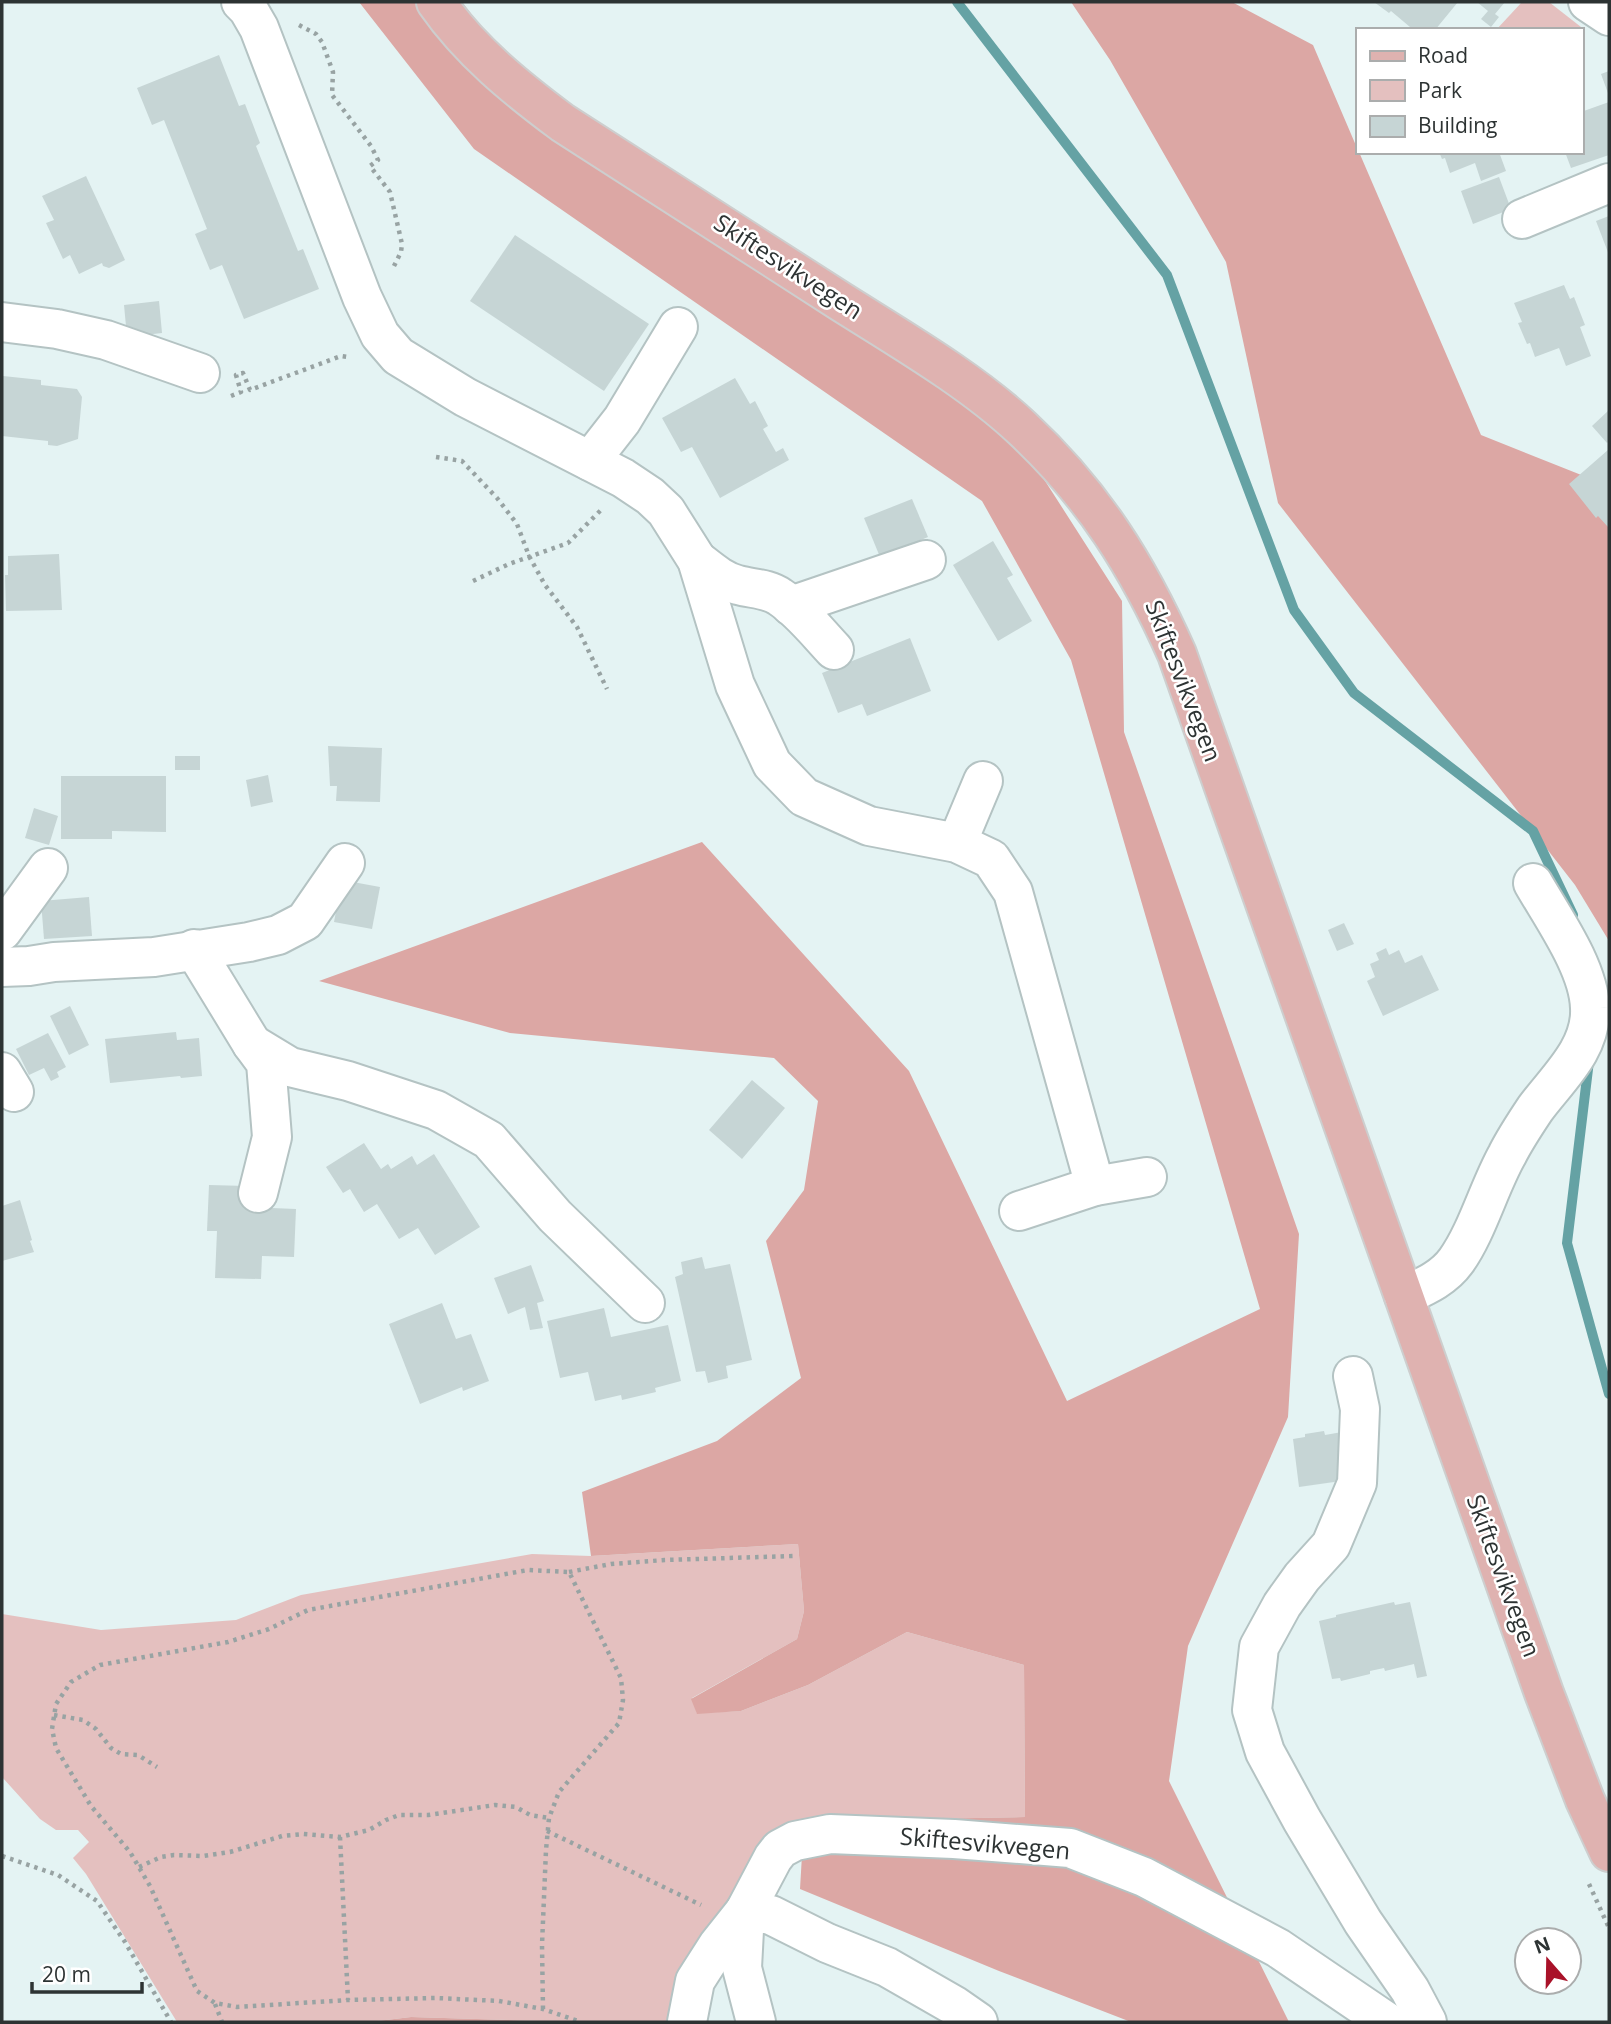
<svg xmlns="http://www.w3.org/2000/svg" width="1611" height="2024" viewBox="0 0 1611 2024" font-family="'Open Sans',sans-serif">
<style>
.green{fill:#e4c0bf}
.forest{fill:#dca7a4}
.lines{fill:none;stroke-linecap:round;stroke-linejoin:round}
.stream{stroke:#65a2a4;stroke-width:10}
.building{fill:#c6d5d5}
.minor-casing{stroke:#b4c3c3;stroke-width:42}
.major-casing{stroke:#cdcece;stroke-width:42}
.path{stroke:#98a3a3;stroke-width:4.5;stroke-dasharray:3.5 5;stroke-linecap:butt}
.minor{stroke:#fff;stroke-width:38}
.major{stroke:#dfb2b0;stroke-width:38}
.labels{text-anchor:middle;stroke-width:5;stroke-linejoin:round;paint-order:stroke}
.street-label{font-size:24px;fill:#2d3333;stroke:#fff}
</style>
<rect width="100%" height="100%" fill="#e4f3f3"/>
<!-- green -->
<g class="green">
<path d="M1522,2h27l32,25 -11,3h-74z"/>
<path d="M798,1544l6,67 -7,28 -105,59 5,15 44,-2 67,-26 99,-53 117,33 1,152 -221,4 -36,19 -102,182h-123l-4,-1 -128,-4 -42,5h-192l-91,-148 -13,-16 16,-16 -11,-12h-22l-16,-11 -38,-42v-163l99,16 135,-10 65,-25 231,-41 59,2z"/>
</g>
<!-- forest -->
<g class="forest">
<path d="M359,2h103l53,68 459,300 148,231 2,131 175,502 -11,183 -100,229 -19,135 120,241h-158l-132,-51 -199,-82 4,-68 221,-4 -1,-152 -117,-33 -99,53 -67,26 -44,3 -6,-15 106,-60 7,-28 -6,-67 -207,12 -9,-64 135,-51 84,-63 -35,-137 38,-51 14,-89 -44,-43 -264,-25 -191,-52 383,-139 207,229 158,330 193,-92 -189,-649 -89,-159 -508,-352z"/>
<path d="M1071,2h161l81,43 44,103v4h2l122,283 128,51v455l-34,-56 -297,-382 -52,-241 -116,-202z"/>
<path d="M411,2017l128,4 4,1h-174z"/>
</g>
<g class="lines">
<!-- stream -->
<g class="stream">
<path d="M957,2l210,273 127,335 60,83 179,138 40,84"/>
<path d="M1589,1061l-22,182 42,151"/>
</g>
</g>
<!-- building -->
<g class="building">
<path d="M1374,2h84l-23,28h-28l3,-3 -19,-16 -2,2z"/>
<path d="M1477,2h28l-10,12 4,3 -8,10 -10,-8 7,-8z"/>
<path d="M219,55l20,51 6,-2 15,39 -4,3 42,105 5,-2 16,40 -75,30 -22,-54 -12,5 -15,-36 12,-5 -43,-109 -12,5 -15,-37z"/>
<path d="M1609,71v25l-8,-22z"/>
<path d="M1609,102v53l-38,13 -6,-16h16v-40z"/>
<path d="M1439,152h60l7,19 -25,10 -6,-18 -25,10 -5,-15 -3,1z"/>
<path d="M86,176l39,84 -16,8 -6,-2 -1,-3 -23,11 -9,-19 -7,4 -17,-36 8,-3 -12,-24z"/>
<path d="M1499,177l12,32 -38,15 -12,-33z"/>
<path d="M1609,216v39l-13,-34z"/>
<path d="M515,235l134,89 -45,67 -134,-90z"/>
<path d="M1564,285l6,14 4,-2 11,28 -5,2 11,29 -25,10 -7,-18 -24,9 -5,-14 -3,1 -9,-21 4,-1 -8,-19z"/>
<path d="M159,301l3,32 -35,4 -3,-32z"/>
<path d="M3,376l38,4v5l36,4 5,8 -4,42 -21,7 -9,-1v-4l-46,-5z"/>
<path d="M735,378l15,26 5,-3 13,25 -5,3 13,23 7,-4 6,12 -69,38 -28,-51 -11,5 -19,-34z"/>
<path d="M1609,410v31l-2,2 -15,-17z"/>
<path d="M1608,450l1,2v74l-1,1 -10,-11 -2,2 -27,-34z"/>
<path d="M912,499l16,38 -48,20 -16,-39z"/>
<path d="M993,541l20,34 -6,3 25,43 -34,20 -45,-76z"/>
<path d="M59,554l3,56 -56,1 -1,-36h3v-19z"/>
<path d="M910,638l21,53 -64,25 -5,-12 -24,9 -16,-40z"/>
<path d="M328,746l54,2 -2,54 -44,-1 1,-15h-7z"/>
<rect x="175" y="756" width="25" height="14"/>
<path d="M268,775l5,27 -22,5 -5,-27z"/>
<path d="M61,776h105v56l-54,-1v8h-51z"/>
<path d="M34,808l24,8 -9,29 -24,-7z"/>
<path d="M342,880l38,7 -8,42 -38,-7z"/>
<path d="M89,897l3,39 -48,3 -3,-38z"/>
<path d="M1344,923l10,21 -17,7 -9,-21z"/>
<path d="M1386,948l3,7 10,-5 6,13 17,-8 17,35 -56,26 -16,-35 8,-4 -5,-13 9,-4 -3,-7z"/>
<path d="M70,1006l19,39 -20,10 -19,-39z"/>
<path d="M176,1032l1,8 22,-2 3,38 -21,2 -1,-2 -70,7 -5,-44z"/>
<path d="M48,1033l18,34 -9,5 2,5 -8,4 -7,-13 -15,7 -13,-26z"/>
<path d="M752,1080l33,28 -43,51 -33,-29z"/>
<path d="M364,1143l17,26 7,-5 3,5 21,-13 5,9 17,-11 46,73 -45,28 -17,-27 -19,11 -22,-35 -13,8 -14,-23 -7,4 -17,-26z"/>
<path d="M209,1185l38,1 -1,21 50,2 -2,48 -32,-1 -1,23 -46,-1 2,-47h-10z"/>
<path d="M20,1200l12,40 -2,1 4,11 -32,9v-55z"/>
<path d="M702,1257l3,12 25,-5 22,96 -26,6 2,12 -20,5 -3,-12 -9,1 -21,-95 8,-3 -2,-12z"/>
<path d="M531,1265l13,36 -7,2 6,25 -13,2 -5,-23 -17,7 -14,-36z"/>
<path d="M442,1303l14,36 15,-5 18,47 -26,10 -1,-4 -42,17 -31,-80z"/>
<path d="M604,1308l7,29 57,-12 13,56 -26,7 1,4 -34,8 -1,-5 -26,6 -7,-29 -28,6 -13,-57z"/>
<path d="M1324,1431l1,4 17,-3 6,48 -49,7 -6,-48 12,-2v-3z"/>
<path d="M1394,1602l1,3 15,-3 17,74 -10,2 -3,-14 -29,7 -1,-3 -14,3v3l-29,7 -1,-3 -8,1 -13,-58 17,-4v-2z"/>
</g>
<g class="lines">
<defs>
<g id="minor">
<path d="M241,2l7,7 11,19 103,269 18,38 18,21 67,41 158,81 27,18 16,15 31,49 38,125 37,79 32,33 65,29 88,17 34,16 22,33 82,294"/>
<path d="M1588,2l21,14"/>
<path d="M1522,219l87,-36"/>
<path d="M2,322l55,7 49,11 94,33"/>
<path d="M590,461l32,-41 56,-93"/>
<path d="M697,560c13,10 25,21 41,25 14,4 29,3 42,12 20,13 37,35 54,53"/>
<path d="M791,606l135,-46"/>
<path d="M957,843l26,-62"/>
<path d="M2,931l46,-63"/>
<path d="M194,949l58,95 14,19 6,74 -14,56"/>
<path d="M2,967l27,-1 25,-4 100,-5 95,-15 29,-7 27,-14 40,-58"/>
<path d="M252,1044l38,23 58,14 88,29 53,30 66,76 90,87"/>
<path d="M2,1072l12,20"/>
<path d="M1019,1211l76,-25 52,-9"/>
<path d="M1404,1296c19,-9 39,-17 52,-35 21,-29 33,-74 51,-106 8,-16 18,-31 28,-46 22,-30 57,-60 55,-101 -1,-40 -37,-90 -57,-125"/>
<path d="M1353,1376l7,33 -3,74 -26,62 -29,32 -20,28 -23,42 -7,63 13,42 37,68 61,102 47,68 17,32"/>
<path d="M745,1911l26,4 56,28 60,24 68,39 23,16"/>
<path d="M745,1911l-3,57 14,54"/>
<path d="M687,2022l8,-41 23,-36 27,-34 28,-53 7,-9 15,-8 35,-7 124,5 116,9 74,29 134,71 109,74"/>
</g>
<path id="major" d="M436,2c34,49 80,86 127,121 93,59 185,119 277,178 60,38 131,79 182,127 71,66 116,138 155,226l367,1039 41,107 24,52"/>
</defs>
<!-- minor casing -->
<use href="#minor" class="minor-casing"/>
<!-- major casing -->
<use href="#major" class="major-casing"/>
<!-- path -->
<g class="path">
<path d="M299,25l17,9 6,8 11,30 -1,23 39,51 7,14 -8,6 20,26 12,52 -1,8 -9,18"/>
<path d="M231,396l10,-4 -5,-17 7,-2 7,17 91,-34 7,1"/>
<path d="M436,457l26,4 35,37 20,26 12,32 16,29 32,42 30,62"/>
<path d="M473,581l36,-17 59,-21 33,-33"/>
<path d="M569,1572l42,-8 54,-4 128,-4"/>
<path d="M54,1715l29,5 13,9 15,19 10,6 17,1 19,12"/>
<path d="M547,1831l154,74"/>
<path d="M340,1837l8,163"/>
<path d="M2,1856l56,19 39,26 28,41 46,80"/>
<path d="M139,1867l22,-10 13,-2 29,1 27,-4 52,-16 21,-2 37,3 29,-7 17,-10 13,-5h29l67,-10 21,2 14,8 19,3"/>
<path d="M1589,1884l20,44"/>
<path d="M215,2004l7,18"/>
<path d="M543,2009l-1,-64 4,-95 3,-32 10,-26 60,-69 4,-23 -2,-22 -52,-106 -41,-2 -220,40 -39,19 -41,13 -128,23 -29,17 -15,22 -4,25 4,19 35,58 39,46 20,34 47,105 18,12 22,4 111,-7 88,-2 63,3 44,8 38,13"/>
</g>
<!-- minor -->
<use href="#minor" class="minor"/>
<!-- major -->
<use href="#major" class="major"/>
</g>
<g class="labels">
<!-- street labels -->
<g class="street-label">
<text transform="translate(788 267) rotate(33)" y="8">Skiftesvikvegen</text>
<text transform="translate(1183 681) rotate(69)" y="8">Skiftesvikvegen</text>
<text transform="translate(1503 1576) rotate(70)" y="8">Skiftesvikvegen</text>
<text transform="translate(985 1844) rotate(5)" y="8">Skiftesvikvegen</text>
</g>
</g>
<!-- border -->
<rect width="1611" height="2024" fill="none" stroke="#2d3333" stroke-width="7"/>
<!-- legend -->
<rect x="1356" y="28" width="228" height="126" fill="#ffffff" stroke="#abadad" stroke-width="2"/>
<rect x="1370" y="51" width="35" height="10" fill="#dfb2b0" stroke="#abadad" stroke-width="2"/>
<text x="1418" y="63" font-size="21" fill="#2d3333">Road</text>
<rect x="1370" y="80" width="35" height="21" fill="#e4c0bf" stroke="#abadad" stroke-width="2"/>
<text x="1418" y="98" font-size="21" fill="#2d3333">Park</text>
<rect x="1370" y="116" width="35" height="21" fill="#c6d5d5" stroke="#abadad" stroke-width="2"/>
<text x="1418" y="133" font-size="21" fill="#2d3333">Building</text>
<!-- north arrow -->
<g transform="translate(1548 1961) rotate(340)"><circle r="33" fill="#ffffff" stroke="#abadad" stroke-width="2"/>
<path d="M0-5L12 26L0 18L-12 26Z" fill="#a91229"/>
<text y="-10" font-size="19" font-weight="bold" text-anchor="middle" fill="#2d3333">N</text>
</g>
<!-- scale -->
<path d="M32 1982v10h110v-10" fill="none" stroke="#2d3333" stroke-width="3.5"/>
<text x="42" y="1982" font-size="21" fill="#2d3333" stroke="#ffffff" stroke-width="5" paint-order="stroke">20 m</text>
</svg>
